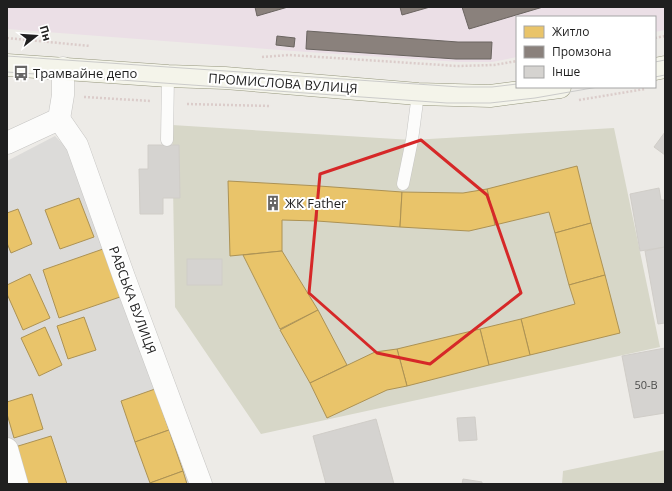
<svg xmlns="http://www.w3.org/2000/svg" width="672" height="491" viewBox="0 0 672 491" font-family="'Open Sans',sans-serif">
<style>
.residential{fill:#dcdbd9}
.industrial{fill:#ebdfe6}
.construction{fill:#d7d7c8}
.homes{fill:#e9c46a;stroke:#ac9254}
.industry{fill:#8a817c;stroke:#6a6460}
.building{fill:#d5d3d0;stroke:#d0cdc8}
.lines{fill:none;stroke-linecap:round;stroke-linejoin:round}
.service-casing{stroke:#c6c5c3;stroke-width:13}
.minor-casing{stroke:#c6c5c3;stroke-width:23}
.secondary-casing{stroke:#96977e;stroke-width:23}
.path{stroke:#dbccca;stroke-width:2.5;stroke-dasharray:2 2;stroke-linecap:butt}
.service{stroke:#fcfcfb;stroke-width:12}
.minor{stroke:#fcfcfb;stroke-width:22}
.secondary{stroke:#f4f4ea;stroke-width:22}
.tram{stroke:#cbcbca;stroke-width:1}
.marked{fill:none;stroke:#d62828;stroke-width:3;stroke-linejoin:round}
.labels{text-anchor:middle;stroke-width:4;stroke-linejoin:round;paint-order:stroke}
.number-label{font-size:11px;fill:#4c4c4b}
.poi-label{font-size:13px;fill:#1f1f1f;stroke:#fff;text-anchor:start}
.street-label{font-size:13px;fill:#1f1f1f;stroke:#fff}
</style>
<rect width="100%" height="100%" fill="#edebe7"/>
<!-- residential -->
<path class="residential" d="M55,136l19,20 121,328h-188v-323z"/>
<!-- industrial -->
<path class="industrial" d="M7,7h658v23l-10,2v-15h-138v40l-25,5h-33l-152,-10 -300,-23z"/>
<!-- construction -->
<g class="construction">
<path d="M172,125l240,15 202,-12 46,219 -399,87 -86,-127z"/>
<path d="M665,450v34h-103l1,-13z"/>
</g>
<!-- homes -->
<g class="homes">
<path d="M577,166l14,57 -36,10 -6,-21 -54,13 -8,-36z"/>
<path d="M228,181l91,5 -2,35 -35,-1v31l-52,5z"/>
<path d="M319,186l83,6 -2,35 -83,-6z"/>
<path d="M487,189l8,36 -26,6 -69,-4 2,-35 61,1z"/>
<path d="M79,198l15,39 -34,12 -15,-39z"/>
<path d="M18,209l14,35 -21,9 -4,-10v-30z"/>
<path d="M591,223l14,52 -36,10 -14,-52z"/>
<path d="M103,249l17,48 -61,21 -16,-48z"/>
<path d="M282,251l36,59 -38,19 -37,-74z"/>
<path d="M30,274l20,44 -27,12 -16,-36v-9z"/>
<path d="M605,275l15,58 -90,22 -9,-36 54,-15 -6,-19z"/>
<path d="M318,310l29,55 -37,18 -30,-53z"/>
<path d="M84,317l12,33 -28,9 -11,-33z"/>
<path d="M521,319l9,36 -41,10 -9,-36z"/>
<path d="M45,327l17,38 -23,11 -18,-38z"/>
<path d="M480,329l9,36 -82,21 -10,-37z"/>
<path d="M397,349l10,37 -20,4 -60,28 -17,-35 65,-31z"/>
<path d="M155,389l14,41 -34,12 -14,-41z"/>
<path d="M32,394l11,35 -29,9 -7,-24v-12z"/>
<path d="M169,430l14,41 -33,12 -15,-41z"/>
<path d="M51,436l16,48h-40l-12,-37z"/>
<path d="M183,471l4,13h-37v-1z"/>
</g>
<!-- industry -->
<g class="industry">
<path d="M255,7h33l-31,9z"/>
<path d="M400,7h30l-28,8z"/>
<path d="M462,7h81l-74,22z"/>
<path d="M307,31l151,11h34l-1,17h-35l-150,-10z"/>
<path d="M277,36l18,2 -1,9 -18,-2z"/>
</g>
<!-- building -->
<g class="building">
<path d="M665,132v23l-11,-8z"/>
<path d="M148,145h31l1,53h-17v16h-23l-1,-45h9z"/>
<path d="M659,188l2,12h4v47l-25,4 -10,-57z"/>
<path d="M665,247v76l-7,1 -13,-73z"/>
<rect x="187" y="259" width="35" height="26"/>
<path d="M665,348v65l-31,5 -12,-62z"/>
<path d="M475,417l2,23 -18,1 -2,-23z"/>
<path d="M376,419l18,65h-68l-13,-48z"/>
<path d="M463,479l19,3v2h-20z"/>
</g>
<g class="lines">
<defs>
<g id="service">
<path d="M167,140l1,-64"/>
<path d="M403,184l9,-44 6,-46"/>
</g>
<g id="minor">
<path d="M59,119l18,26 47,132 77,207"/>
<path d="M7,143l52,-24 4,-24v-27"/>
<path d="M7,449l10,35"/>
</g>
<g id="secondary">
<path d="M7,65l161,11 57,2 193,16 72,2 70,-9"/>
<path d="M655,69l10,-2"/>
</g>
</defs>
<!-- service casing -->
<use href="#service" class="service-casing"/>
<!-- minor casing -->
<use href="#minor" class="minor-casing"/>
<!-- secondary casing -->
<use href="#secondary" class="secondary-casing"/>
<!-- path -->
<g class="path">
<path d="M7,38l83,8"/>
<path d="M655,38l10,-2"/>
<path d="M262,57l27,-2 168,11 37,-1 23,-4"/>
<path d="M84,97l67,4"/>
<path d="M579,100l66,-11"/>
<path d="M187,104l84,2"/>
</g>
<!-- service -->
<use href="#service" class="service"/>
<!-- minor -->
<use href="#minor" class="minor"/>
<!-- secondary -->
<use href="#secondary" class="secondary"/>
<!-- tram -->
<g class="tram">
<path d="M7,56l219,15 234,16h32l25,-3"/>
<path d="M655,62l10,-2"/>
<path d="M7,72l440,31h43l45,-5 63,-11"/>
<path d="M655,77l10,-2"/>
</g>
</g>
<!-- marked area -->
<path class="marked" d="M421,140l66,55 34,98 -91,71 -53,-11 -68,-60 11,-119z"/>
<!-- icons -->
<defs>
<symbol id="bus-bare" viewBox="-9 -9 18 18"><path d="M-5-6H5V4H4V6H2V4H-2V6H-4V4H-5ZM-3.5-4V0h7V-4ZM-3.5 1.2v1.5H-2V1.2ZM2 1.2v1.5H3.5V1.2Z" fill="#676665" stroke="#fff" stroke-width="2.5" paint-order="stroke"/></symbol>
<symbol id="building-bare" viewBox="-9 -9 18 18"><path d="M-4-6H4V6H1V3H-1V6H-4ZM-2.5-4.3h1.7v1.8h-1.7ZM.8-4.3h1.7v1.8H.8ZM-2.5-1h1.7V.8h-1.7ZM.8-1h1.7V.8H.8Z" fill="#676665" stroke="#fff" stroke-width="2.5" paint-order="stroke"/></symbol>
</defs>
<g fill-rule="evenodd">
<use href="#bus-bare" x="10" y="62" width="22" height="22"/>
<use href="#building-bare" x="262" y="192" width="22" height="22"/>
</g>
<g class="labels">
<!-- number labels -->
<g class="number-label">
<text x="646" y="389">50-В</text>
</g>
<!-- poi labels -->
<g class="poi-label">
<text x="33" y="78">Трамвайне депо</text>
<text x="285" y="208">ЖК Father</text>
</g>
<!-- street labels -->
<g class="street-label">
<text transform="translate(283 83) rotate(4)" y="5">ПРОМИСЛОВА ВУЛИЦЯ</text>
<text transform="translate(133 300) rotate(70)" y="5">РАВСЬКА ВУЛИЦЯ</text>
</g>
</g>
<!-- border -->
<rect width="672" height="491" fill="none" stroke="#1f1f1f" stroke-width="16"/>
<!-- legend -->
<rect x="516" y="16" width="140" height="72" fill="#ffffff" stroke="#a5a5a5"/>
<rect x="524" y="26" width="20" height="12" fill="#e9c46a" stroke="#a5a5a5"/>
<text x="552" y="36" font-size="12" fill="#1f1f1f">Житло</text>
<rect x="524" y="46" width="20" height="12" fill="#8a817c" stroke="#a5a5a5"/>
<text x="552" y="56" font-size="12" fill="#1f1f1f">Промзона</text>
<rect x="524" y="66" width="20" height="12" fill="#d5d3d0" stroke="#a5a5a5"/>
<text x="552" y="76" font-size="12" fill="#1f1f1f">Інше</text>
<!-- north arrow -->
<g transform="translate(36 36) rotate(73)" stroke="#ffffff" stroke-width="3" paint-order="stroke">
<path d="M0-3L7 15L0 10L-7 15Z" fill="#1f1f1f"/>
<text y="-6" font-size="11" font-weight="bold" text-anchor="middle" fill="#1f1f1f">Пн</text>
</g>
</svg>
